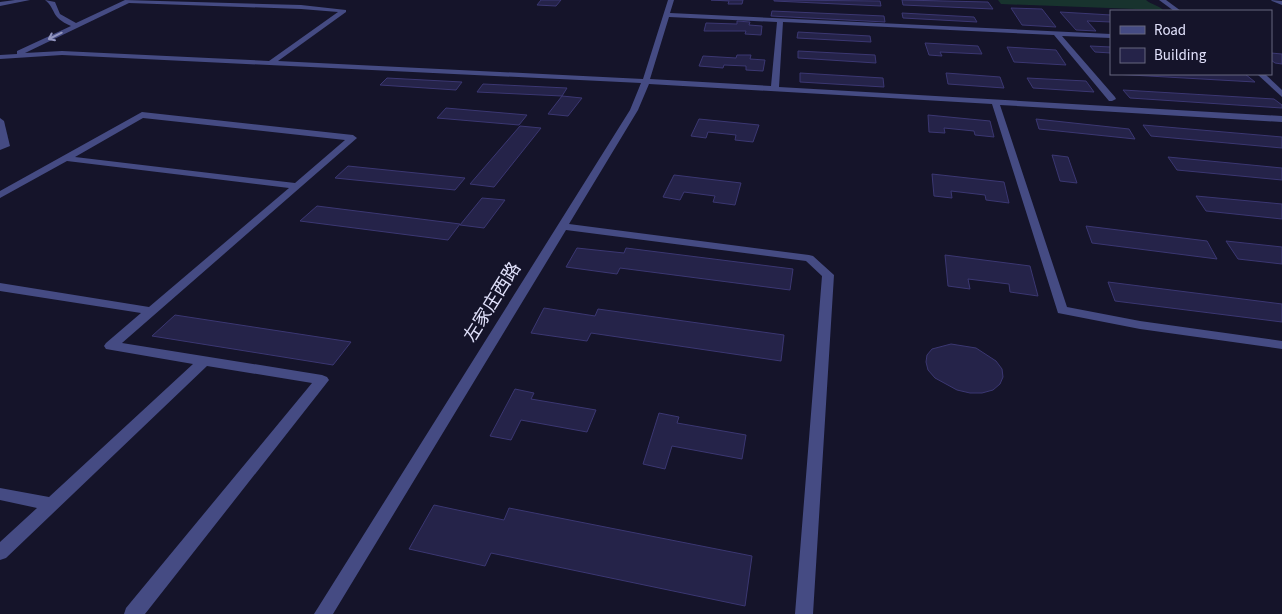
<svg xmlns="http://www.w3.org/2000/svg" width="1282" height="614" viewBox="0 0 1282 614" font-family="'Source Sans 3','Noto Sans SC',sans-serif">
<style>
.green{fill:#18332e}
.building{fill:#252349;stroke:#3b3772}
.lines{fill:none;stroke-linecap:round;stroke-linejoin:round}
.minor{fill:#454b83;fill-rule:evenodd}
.oneway{stroke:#9396bf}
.labels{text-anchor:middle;stroke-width:4;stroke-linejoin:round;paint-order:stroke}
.street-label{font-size:18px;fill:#e1e1fb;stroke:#15142a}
</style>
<rect width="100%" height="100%" fill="#15142a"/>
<!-- green -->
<path class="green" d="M998,0h148c6,5 12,5 17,10l-162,-6z"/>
<!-- building -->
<g class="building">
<path d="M541,0h20l-5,6 -19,-1z"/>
<path d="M711,0h32l-1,4h-14l1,-3z"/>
<path d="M774,0l106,1 1,5 -107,-5z"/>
<path d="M902,0l86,2 5,7 -90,-4z"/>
<path d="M1011,8l31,1 14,18 -34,-2z"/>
<path d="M772,11l112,5 1,6 -114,-6z"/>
<path d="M1060,12l51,3v7l-24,-1 9,10 -20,-1z"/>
<path d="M902,13l72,4 3,5 -74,-4z"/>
<path d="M737,21l13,1 -1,3 13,1 -1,9 -16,-1 1,-3h-42l2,-8 31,1z"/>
<path d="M798,32l72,4 1,6 -74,-4z"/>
<path d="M925,43l53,3 4,8 -42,-2 2,4 -13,-1z"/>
<path d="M1090,46l21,1v6l-16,-1z"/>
<path d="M1007,47l49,3 10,15 -52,-3z"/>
<path d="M798,51l77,4 1,8 -78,-5z"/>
<path d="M1271,53l11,1v10l-7,-1 -4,-3z"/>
<path d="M737,55h14l-1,4 15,1 -2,11 -17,-1v-4l-22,-1 -1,3 -24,-2 4,-10 33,2z"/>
<path d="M800,73l83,5 1,9 -84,-5z"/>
<path d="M946,73l54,4 4,11 -56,-4z"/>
<path d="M1112,74h133l10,8 -142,-8z"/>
<path d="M387,78l75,4 -6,8 -76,-5z"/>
<path d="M1027,78l59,3 8,11 -61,-4z"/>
<path d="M483,84l84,4 -5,8 -85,-4z"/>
<path d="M1123,90l151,9 8,6v3l-152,-10z"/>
<path d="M562,96l20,2 -14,18 -20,-2z"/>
<path d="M446,108l81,7 -8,10 -82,-7z"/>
<path d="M928,115l62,6 4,16 -19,-2 -1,-4 -30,-3 1,5 -16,-1z"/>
<path d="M699,119l60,6 -6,17 -18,-2 1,-5 -28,-3 -2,6 -15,-2z"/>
<path d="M1036,119l93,10 6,10 -96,-10z"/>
<path d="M1143,125l139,12v11l-131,-12z"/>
<path d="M520,126l21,2 -47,59 -24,-3z"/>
<path d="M1052,155l16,2 9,26 -17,-2z"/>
<path d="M1168,157l114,11v12l-105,-10z"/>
<path d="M348,166l117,12 -10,12 -120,-12z"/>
<path d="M932,174l72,8 5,21 -23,-3 -1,-5 -34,-4 1,7 -18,-2z"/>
<path d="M674,175l67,8 -6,22 -22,-3 2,-6 -31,-4 -4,8 -17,-3z"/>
<path d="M1196,196l86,8v15l-76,-8z"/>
<path d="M482,198l23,2 -21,28 -24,-3z"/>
<path d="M317,206l143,18 -12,16 -148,-19z"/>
<path d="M1086,226l121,15 10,18 -125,-16z"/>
<path d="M1226,241l56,6v17l-44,-5z"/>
<path d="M577,248l47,5 2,-5 167,21 -3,21 -170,-22 -3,6 -51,-7z"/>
<path d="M945,255l85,11 8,30 -28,-4 -1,-8 -41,-5 2,10 -22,-3z"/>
<path d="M1108,282l174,22v18l-167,-21z"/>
<path d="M544,308l51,8 3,-7 186,26 -3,26 -190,-28 -4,8 -56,-8z"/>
<path d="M175,315l176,27 -18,23 -181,-29z"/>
<path d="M951,344l25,4 20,13 6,8 1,8 -3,7 -7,6 -11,3h-12l-13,-3 -22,-12 -7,-8 -2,-8 1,-7 5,-6z"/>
<path d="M515,389l19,4 -3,6 65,11 -9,22 -66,-12 -10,20 -21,-4z"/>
<path d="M659,413l20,4 -2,6 69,12 -4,24 -70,-13 -7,23 -22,-5z"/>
<path d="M434,505l70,15 5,-12 243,48 -7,50 -254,-53 -6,13 -76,-17z"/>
</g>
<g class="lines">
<!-- minor -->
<g class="minor">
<path d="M15,0h15l-30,6v-4z"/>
<path d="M45,0l10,2 5,12 16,9 49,-23 176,5 45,5v2l-68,49 365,18 25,-79h6l-4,13 441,21v4l-49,-2 53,61 1,2 -4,2h-3l-55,-66 -271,-13 -4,65 503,29v6l-282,-17 67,202 73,14 142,20v8l-142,-20 -82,-16 -66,-209 -343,-20 -11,26 -69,114 240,31 4,1 21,19 -21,339h-18l27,-338 -16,-15 -240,-31 -233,384h-19l316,-504 11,-27 -579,-28 -62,4v-4l17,-1v-3l54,-25c-21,-9 -14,-16 -26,-26zM129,3l172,6 37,3 -69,49 -207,-10 -37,2zM669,17l108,5 -6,64 -121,-7z"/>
<path d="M1159,0h7l15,11h-7z"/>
<path d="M1271,0l11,1v4l-10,-4z"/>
<path d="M1257,74h8l17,16v7z"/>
<path d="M142,112l211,23 4,3 -235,205 200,32 5,2 2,3 -184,234h-21l2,-6 186,-225 -105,-17 -201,192 -6,2v-18l37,-34 -37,-8v-12l49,9 144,-133 -87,-15 -2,-3 2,-3 35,-30 -141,-22v-8l149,24 140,-119 -222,-27 -67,37v-7zM143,118l202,22 -50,43 -220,-26z"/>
<path d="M0,118l4,3 6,25 -10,4z"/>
</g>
</g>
<!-- one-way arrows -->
<defs><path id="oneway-shaft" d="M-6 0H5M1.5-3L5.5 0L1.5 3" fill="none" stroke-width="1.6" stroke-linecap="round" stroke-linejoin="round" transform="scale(1.25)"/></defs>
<use class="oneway" href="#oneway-shaft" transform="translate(55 36) rotate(154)"/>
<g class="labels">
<!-- street labels -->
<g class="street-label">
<text transform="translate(492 302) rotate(-58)" y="6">左家庄西路</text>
</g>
</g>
<!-- legend -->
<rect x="1110" y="10" width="162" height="65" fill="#15142a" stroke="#67667e"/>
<rect x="1120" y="26" width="25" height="8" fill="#454b83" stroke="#67667e"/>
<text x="1154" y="35" font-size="15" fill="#e1e1fb">Road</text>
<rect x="1120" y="48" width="25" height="15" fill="#252349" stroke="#67667e"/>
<text x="1154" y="60" font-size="15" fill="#e1e1fb">Building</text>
</svg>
